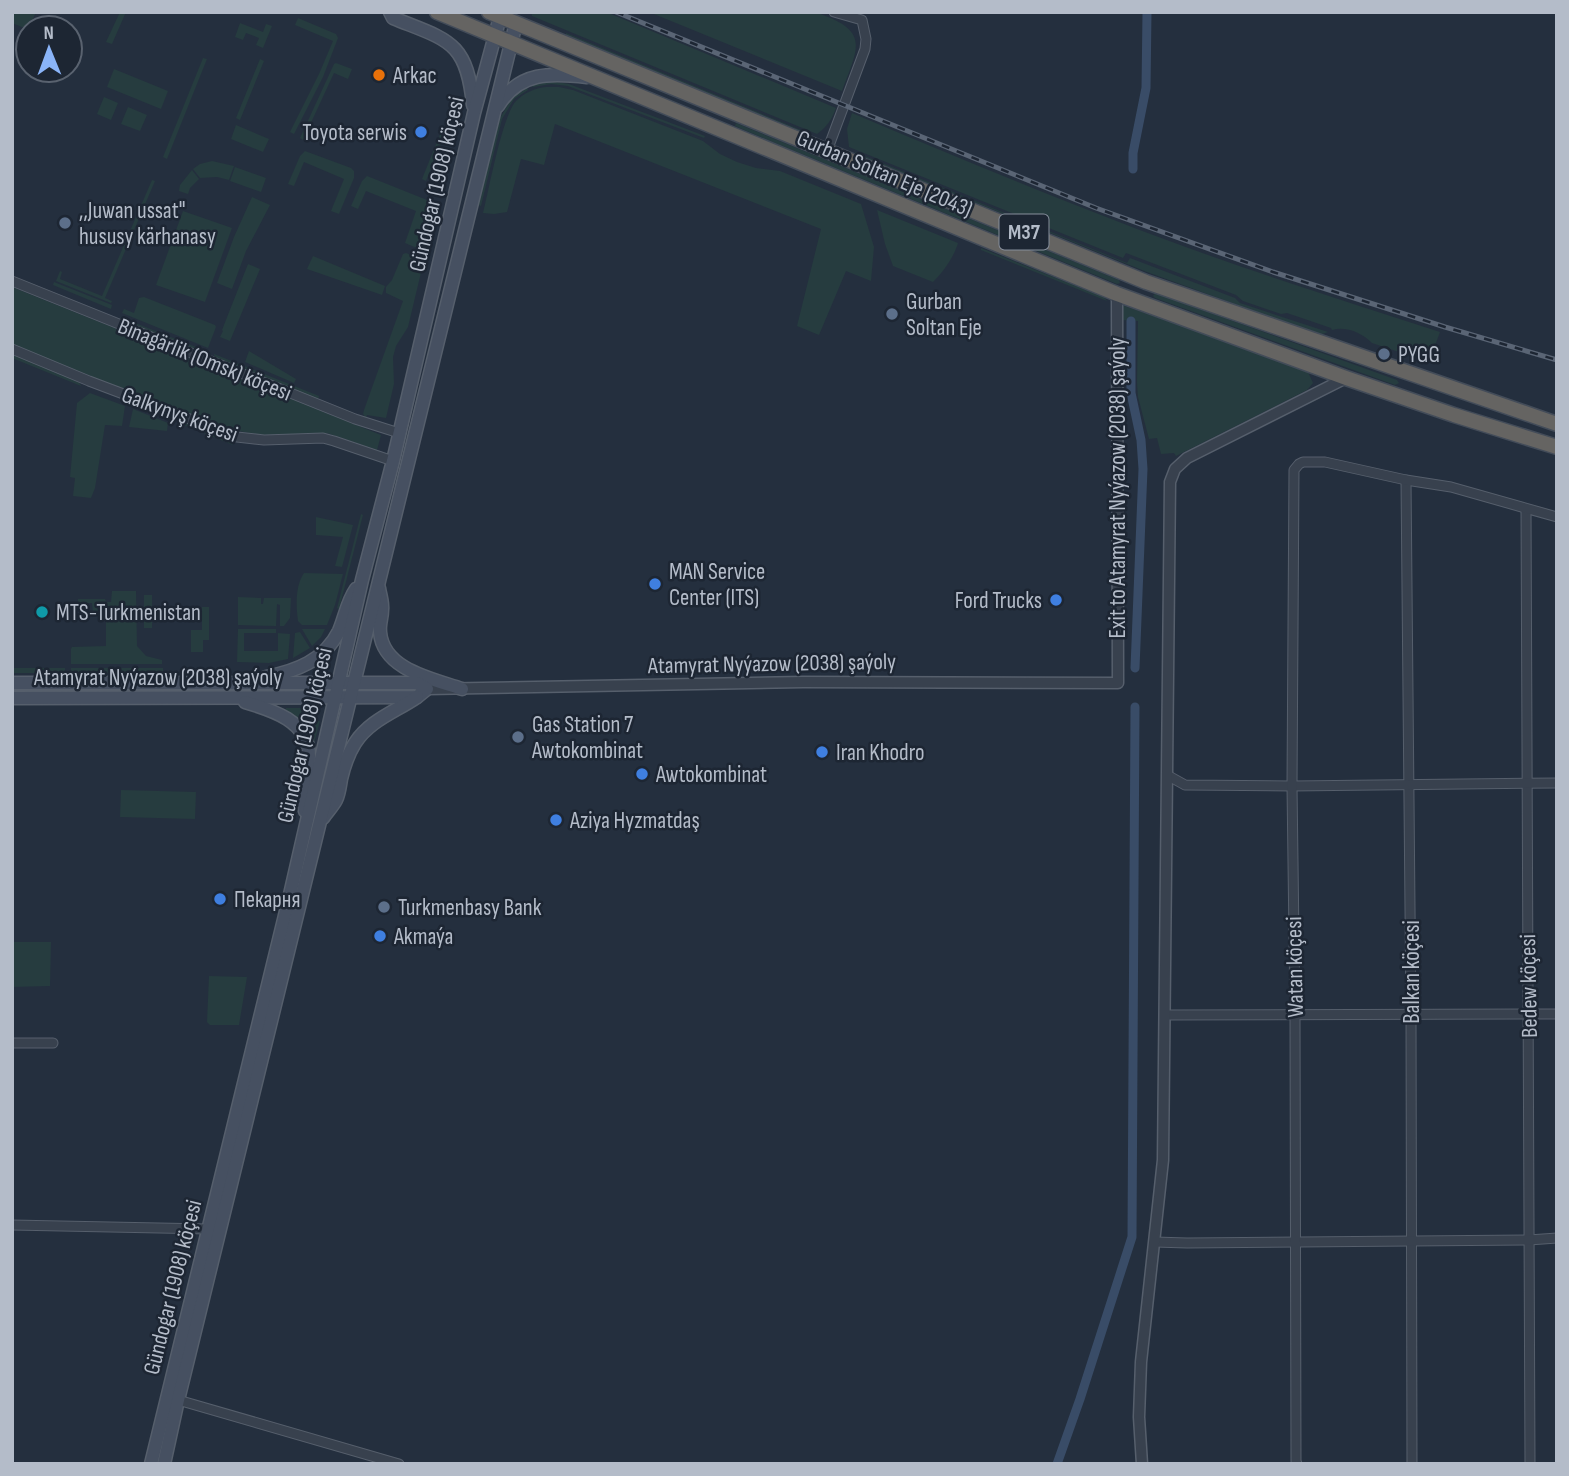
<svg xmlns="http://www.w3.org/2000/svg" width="1569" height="1476" viewBox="0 0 1569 1476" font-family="'Sofia Sans Condensed',sans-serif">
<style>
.green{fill:#263c3f}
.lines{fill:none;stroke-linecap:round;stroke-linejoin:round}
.canal{stroke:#394c67;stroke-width:9}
.minor-casing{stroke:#565f6c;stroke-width:11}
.tertiary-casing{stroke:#565f6c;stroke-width:13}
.secondary-casing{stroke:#565f6c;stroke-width:15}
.trunk-casing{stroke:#434c59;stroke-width:17}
.minor{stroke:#38414e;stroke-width:9}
.tertiary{stroke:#38414e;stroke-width:10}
.secondary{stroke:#465061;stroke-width:12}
.trunk{stroke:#656462;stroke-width:14}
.rail-casing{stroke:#5a6575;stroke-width:5}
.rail{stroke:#1d2633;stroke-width:2.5;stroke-dasharray:8;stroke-linecap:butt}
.food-dot{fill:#e8710a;stroke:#1d2633;stroke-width:2.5}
.shop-dot{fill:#3f7fe0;stroke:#1d2633;stroke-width:2.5}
.service-dot{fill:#5c6f8a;stroke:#1d2633;stroke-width:2.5}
.culture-dot{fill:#0f9aa8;stroke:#1d2633;stroke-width:2.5}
.labels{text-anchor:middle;stroke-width:5;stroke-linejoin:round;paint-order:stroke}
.shield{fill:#1d2633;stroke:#878f9c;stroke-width:2}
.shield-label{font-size:21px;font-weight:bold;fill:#b4bcc9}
.poi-label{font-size:23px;fill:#b4bcc9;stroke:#1d2633;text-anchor:start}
.street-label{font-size:23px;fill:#b4bcc9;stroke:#1d2633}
</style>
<rect width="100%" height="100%" fill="#242f3e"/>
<!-- green -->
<g class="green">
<path d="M12,12h24l-4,9 -2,-1 -3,9 -15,-6z"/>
<path d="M120,12h6l-14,32 -6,-2z"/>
<path d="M531,12h75l230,96c-4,11 -9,19 -19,26l-285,-118z"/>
<path d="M649,12h166c55,19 44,33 27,79z"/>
<path d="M298,18l38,16 2,4 -15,39 -29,57 -4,-2 29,-58 14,-33 -38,-16z"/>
<path d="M240,23l23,9 3,-8 6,2 -9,22 -7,-3 3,-7 -13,-5 -3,7 -8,-3z"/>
<path d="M566,33l242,100v2l-242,-100z"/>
<path d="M203,58l4,1 -40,100 -4,-2z"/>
<path d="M260,59l4,2 -24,59 -4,-2z"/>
<path d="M336,63l16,6 -4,10 -14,-6 -31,67 -3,-2 34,-74z"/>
<path d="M114,69l54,22 -7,18 -54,-22z"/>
<path d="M551,81l18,3 136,52 -1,2 -136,-52 -17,-2 -18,3 -1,-2z"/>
<path d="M527,87l1,3 -14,9 -12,20 -21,87 -3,-1 22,-87 12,-20z"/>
<path d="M546,87h13l14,3 130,51 17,13 17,8 19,6 24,3 81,33 13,43 -3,34 -25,-10 -27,64 -22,-9 24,-97 -266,-105 -11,41 -23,-6 -14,53 -13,2 -11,-1c6,-23 19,-97 33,-112 8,-8 19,-13 30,-14z"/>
<path d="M104,97l14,6 -7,17 -14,-6z"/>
<path d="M128,107l19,8 -7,16 -19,-7z"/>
<path d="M852,113c109,46 219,92 331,133 85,31 171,58 257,86l-11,30 -57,-19c-10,-10 -26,-17 -40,-13l-1,-2 -44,-15 -6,1 -38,-13 -7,-6 -110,-42 -3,5 -274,-111 -2,-18z"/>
<path d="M736,123l383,157 1,3 -3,1 -354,-146 -28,-12z"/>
<path d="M236,125l33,14 -6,13 -32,-13z"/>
<path d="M443,127l4,2 -21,52 -4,-2z"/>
<path d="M305,151l46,17 3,3v7l-15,36 -8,-3 13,-32 -40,-17 -10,24 -6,-2 12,-28z"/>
<path d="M855,152l272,111 3,-5 105,40 5,5 88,29 -8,3 -173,-63 -292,-118z"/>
<path d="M212,161l22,5 -5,14 -12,-3 -17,1 -7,-9 7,-5z"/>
<path d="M235,167l31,11 -5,14 -31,-11z"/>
<path d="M192,170l7,9 -9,9 -2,6 -9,-3 1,-6z"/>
<path d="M367,176l70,28 -11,48 -21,-9 11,-32 -50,-20 -8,18 -7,-3 11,-25z"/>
<path d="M152,180l3,1 -50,117 7,3 -1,2 -55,-22 4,-10 2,1 -2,7 42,17z"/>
<path d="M252,197l18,8 -24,46 -14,38 -15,-6 17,-46z"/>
<path d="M877,210l81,33c-4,14 -15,29 -25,39l-40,-16 -8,-22z"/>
<path d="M183,211l49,17 -27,74 -49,-17z"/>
<path d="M981,248l123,49 3,4 -126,-51z"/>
<path d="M406,253l18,7 -16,67 -12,19 -3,11 1,27 -8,34 -19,-3 -1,3 -3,-4 1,-4 39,-109 -17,-8v-6l6,-7 11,-26z"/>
<path d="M313,256l72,30 -3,9 -75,-26z"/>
<path d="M248,264l12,5 -30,72 -10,-4 3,-6 -1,-1z"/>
<path d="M54,282l58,23 -1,4 -58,-24z"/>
<path d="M12,287l369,148 -4,15 -50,-17 -66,2 -28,-5 -138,-52 -83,-34z"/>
<path d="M1155,293l242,87 2,3 -4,2 -240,-87 -2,-2z"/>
<path d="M144,297l71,28 1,2 -8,21 -86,-35 2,-4 10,4 5,-15z"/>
<path d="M1119,304l183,64 6,4 5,11 -6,7 -131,66 -2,-3 -13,1 -4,-16 -8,1 -11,-42 -1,-15 1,-61 -17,-1z"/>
<path d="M120,317l86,34 -6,1 -78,-32z"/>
<path d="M249,351l47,28 -2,4 -49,-21z"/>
<path d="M12,354l66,26 3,6 -69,-28z"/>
<path d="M214,355v-1l105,42 -1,3 -102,-41z"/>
<path d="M90,393l35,13 -3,20 -17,-1 -10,63 -4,10 -18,-2 2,-18 -5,-1 7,-74z"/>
<path d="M133,409l35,14 -1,8 -38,-4z"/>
<path d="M182,421l50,19 1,5 -54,-22z"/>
<path d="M361,514l2,1 -24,94 -2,-1z"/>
<path d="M316,517l37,8 -11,42 -7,-1 8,-29 -27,-2z"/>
<path d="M304,573l39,1 -8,31 -8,20h-25l-4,-4c-2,-15 -3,-35 6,-48z"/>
<path d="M112,591h24l1,55 9,10 16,4v4h-91v-15l1,-2 34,-1v-33h-13l-1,-10h-14v-4h27l1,3h5z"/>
<rect x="144" y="595" width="8" height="33"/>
<path d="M238,597l23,1v6h2l1,-6h27l-1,20 -6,8h-4v-21l-3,-1 -1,22 -38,-1z"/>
<path d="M202,607h7v33h-6v12h-12v-22h11z"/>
<path d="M238,629h38v4h-32v18h34v-18l12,1 -2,25 -19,4 -32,-1z"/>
<path d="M302,629h23l-4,8 -9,9z"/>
<path d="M300,632l10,16 -17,10 2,-25z"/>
<rect x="12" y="668" width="53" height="5"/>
<rect x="71" y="668" width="44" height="5"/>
<rect x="118" y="668" width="45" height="5"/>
<path d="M286,708h25l-1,7 -9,8 -15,-11z"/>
<path d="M311,720l9,1 -6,22h-2l-9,-17z"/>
<path d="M121,790l75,2 -1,27 -75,-2z"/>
<path d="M12,942h39l-1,44 -38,1z"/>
<path d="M209,976l38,1 -8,48h-29l-3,-3z"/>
</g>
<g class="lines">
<!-- canal -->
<g class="canal">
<path d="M1133,169v-16l13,-65 1,-76"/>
<path d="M1131,321v72l10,47 2,29 -8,199"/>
<path d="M1057,1464l23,-65 52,-162 3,-530"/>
</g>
<defs>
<g id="minor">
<path d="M827,151l38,-102 1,-10 -4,-19 -28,-8"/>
<path d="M12,281l343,138 44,14"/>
<path d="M12,349l77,32 148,56 27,3 59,-2 11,3 59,20"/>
<path d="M1406,480l5,535 1,449"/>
<path d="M1526,509l4,955"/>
<path d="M1167,775l18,10 107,1 265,-3"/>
<path d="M1165,1015l392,-1"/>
<path d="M12,1043h41"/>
<path d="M12,1225l196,4"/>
<path d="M1155,1242l32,1 342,-3 28,-2"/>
<path d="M178,1400l221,64"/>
<path d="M1297,1464l-1,-3 -1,-446 -3,-229 2,-316 5,-6 4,-2h22l81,18 45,7 106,30"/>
</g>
<g id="tertiary">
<path d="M427,689l376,-7 315,1 -1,-389"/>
<path d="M1142,1464l-3,-47 2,-55 22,-202 7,-678 5,-13 12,-11 159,-80"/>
</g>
<g id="secondary">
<path d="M390,12l3,6c54,22 74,22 80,87"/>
<path d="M498,106c21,-35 53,-33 89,-29"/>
<path d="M379,588c1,7 4,15 3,22 0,8 -3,14 -2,22 3,38 53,47 82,57"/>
<path d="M266,677c30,-6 58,-16 73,-46 6,-14 8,-29 17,-42"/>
<path d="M12,683h405l10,6 -10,8 -405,1"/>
<path d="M245,702c27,8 64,19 64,54 0,11 -5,22 -6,33 -1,7 1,15 2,22"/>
<path d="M323,818c4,-6 10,-12 13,-18 3,-6 4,-15 5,-21 3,-13 7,-25 14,-36 15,-23 40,-31 62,-46"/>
<path d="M151,1464l138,-565 73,-319 31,-119 81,-348 26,-96"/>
<path d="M164,1464l14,-64 338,-1377"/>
</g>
<g id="trunk">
<path d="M437,12l680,282 229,84 108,37 103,32"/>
<path d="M489,12l657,270 411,142"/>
</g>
</defs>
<!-- minor casing -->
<use href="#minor" class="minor-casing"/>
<!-- tertiary casing -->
<use href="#tertiary" class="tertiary-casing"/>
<!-- secondary casing -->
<use href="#secondary" class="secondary-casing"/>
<!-- trunk casing -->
<use href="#trunk" class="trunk-casing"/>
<!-- minor -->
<use href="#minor" class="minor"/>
<!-- tertiary -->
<use href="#tertiary" class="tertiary"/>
<!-- secondary -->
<use href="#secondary" class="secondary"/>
<!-- trunk -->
<use href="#trunk" class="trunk"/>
<defs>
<path id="rail" d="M616,12l480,196 177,64 172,55 112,33"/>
</defs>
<!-- rail casing -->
<use href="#rail" class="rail-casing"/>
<!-- rail -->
<use href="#rail" class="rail"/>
</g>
<!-- markers -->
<circle class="food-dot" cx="379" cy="75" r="7"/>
<g class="shop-dot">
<circle cx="421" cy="132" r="7"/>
<circle cx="655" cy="584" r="7"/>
<circle cx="1056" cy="600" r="7"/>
<circle cx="822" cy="752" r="7"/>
<circle cx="642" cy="774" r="7"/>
<circle cx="556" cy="820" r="7"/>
<circle cx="220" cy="899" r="7"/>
<circle cx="380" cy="936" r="7"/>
</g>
<g class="service-dot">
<circle cx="65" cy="223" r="7"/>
<circle cx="892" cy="314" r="7"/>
<circle cx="1384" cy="354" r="7"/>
<circle cx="518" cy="737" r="7"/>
<circle cx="384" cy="907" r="7"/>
</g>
<circle class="culture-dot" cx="42" cy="612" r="7"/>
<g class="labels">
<!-- shield labels -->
<rect class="shield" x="999.5" y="214.5" width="49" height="35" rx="5"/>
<g class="shield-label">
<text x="1024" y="239">M37</text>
</g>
<!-- poi labels -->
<g class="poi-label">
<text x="393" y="83">Arkac</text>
<text x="407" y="140" text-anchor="end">Toyota serwis</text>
<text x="79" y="218">,,Juwan ussat"<tspan x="79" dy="26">hususy kärhanasy</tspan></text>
<text x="906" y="309">Gurban<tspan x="906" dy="26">Soltan Eje</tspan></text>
<text x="1398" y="362">PYGG</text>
<text x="669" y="579">MAN Service<tspan x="669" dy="26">Center (ITS)</tspan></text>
<text x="1042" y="608" text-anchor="end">Ford Trucks</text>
<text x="56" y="620">MTS-Turkmenistan</text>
<text x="532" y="732">Gas Station 7<tspan x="532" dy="26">Awtokombinat</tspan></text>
<text x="836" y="760">Iran Khodro</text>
<text x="656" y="782">Awtokombinat</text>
<text x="570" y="828">Aziya Hyzmatdaş</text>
<text x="234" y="907">Пекарня</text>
<text x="398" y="915">Turkmenbasy Bank</text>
<text x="394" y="944">Аkmaýa</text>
</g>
<!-- street labels -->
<g class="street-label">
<text transform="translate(885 173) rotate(23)" y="8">Gurban Soltan Eje (2043)</text>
<text transform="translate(436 184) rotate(-77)" y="8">Gündogar (1908) köçesi</text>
<text transform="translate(205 359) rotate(22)" y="8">Binagärlik (Omsk) köçesi</text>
<text transform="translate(180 414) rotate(20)" y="8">Galkynyş köçesi</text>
<text transform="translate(1117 488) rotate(-90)" y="8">Exit to Atamyrat Nyýazow (2038) şaýoly</text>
<text transform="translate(772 663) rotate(-1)" y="8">Atamyrat Nyýazow (2038) şaýoly</text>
<text x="158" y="685">Atamyrat Nyýazow (2038) şaýoly</text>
<text transform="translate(304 735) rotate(-77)" y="8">Gündogar (1908) köçesi</text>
<text transform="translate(1294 967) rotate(-91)" y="8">Watan köçesi</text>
<text transform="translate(1411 972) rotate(-90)" y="8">Balkan köçesi</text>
<text transform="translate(1528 986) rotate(-91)" y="8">Bedew köçesi</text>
<text transform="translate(172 1287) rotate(-76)" y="8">Gündogar (1908) köçesi</text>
</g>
</g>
<!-- border -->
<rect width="1569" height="1476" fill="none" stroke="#b4bcc9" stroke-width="28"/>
<!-- north arrow -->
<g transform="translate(49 49) rotate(359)"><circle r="33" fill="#1d2633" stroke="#59626f" stroke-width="2"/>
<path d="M0-5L12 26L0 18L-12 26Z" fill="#8ab4f8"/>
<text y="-10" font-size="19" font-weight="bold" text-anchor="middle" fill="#b4bcc9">N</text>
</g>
</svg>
